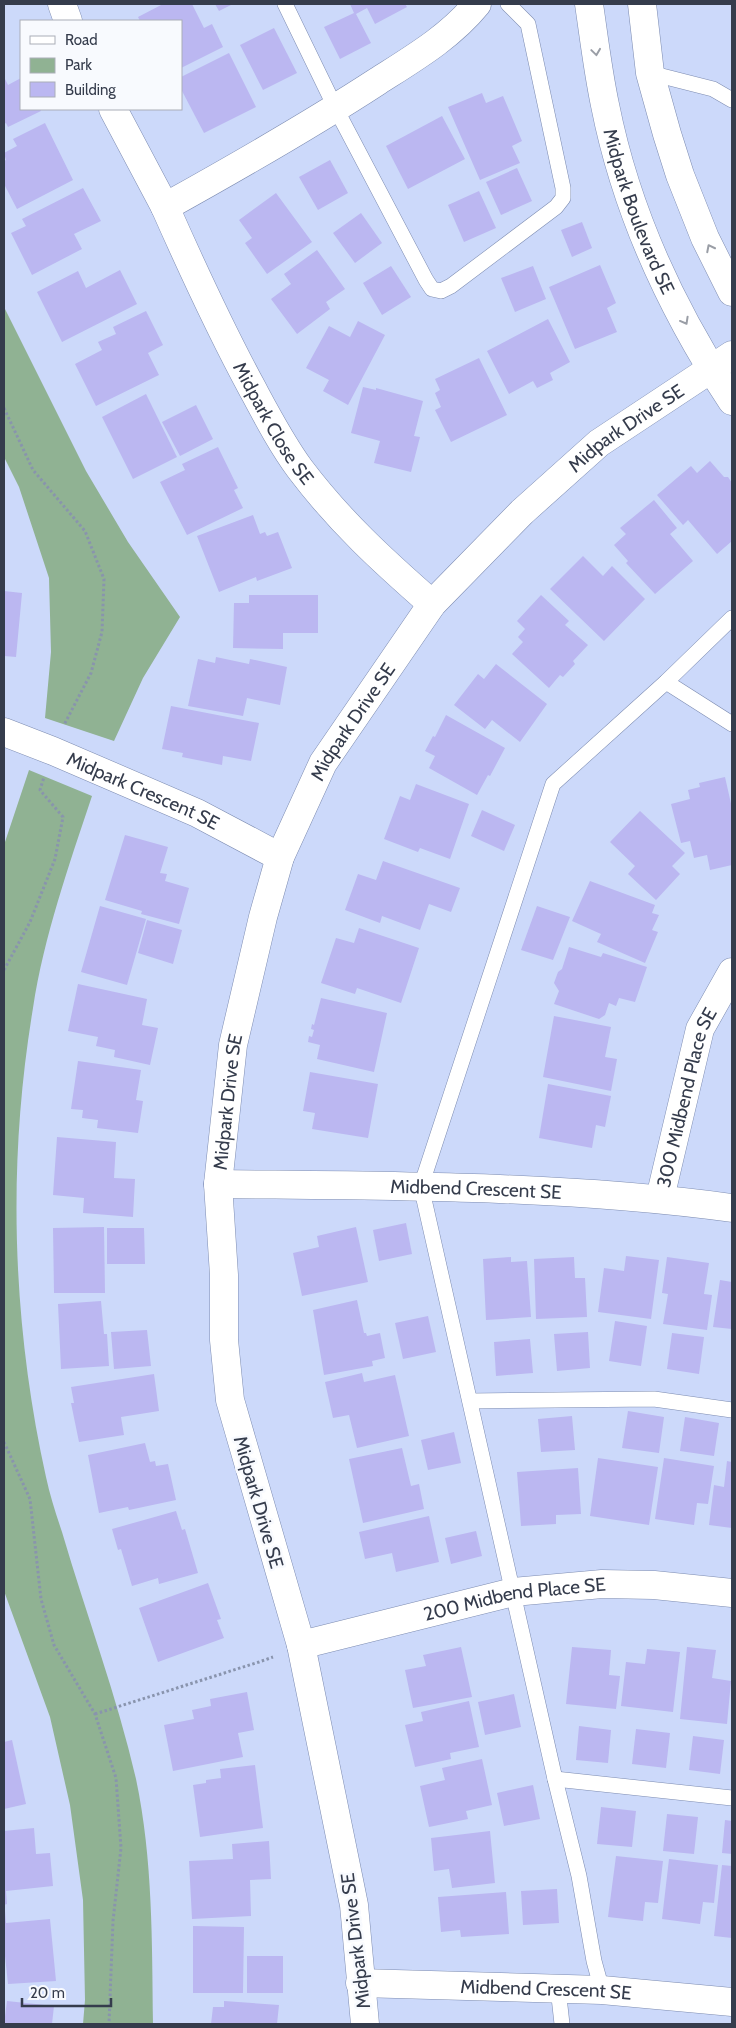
<svg xmlns="http://www.w3.org/2000/svg" width="736" height="2028" viewBox="0 0 736 2028" font-family="Cabin,sans-serif">
<style>
.green{fill:#90b293}
.building{fill:#bbb7f1}
.lines{fill:none;stroke-linecap:round;stroke-linejoin:round}
.lane-casing{stroke:#7d8cb1;stroke-width:16}
.street-casing{stroke:#7d8cb1;stroke-width:29}
.secondary-casing{stroke:#7d8cb1;stroke-width:29}
.path{stroke:#8994ad;stroke-width:3;stroke-dasharray:2.5 2.5;stroke-linecap:butt}
.lane{stroke:#fff;stroke-width:15}
.street{stroke:#fff;stroke-width:28}
.secondary{stroke:#fff;stroke-width:28}
.oneway{stroke:#9a9ea6}
.labels{text-anchor:middle;stroke-width:5;stroke-linejoin:round;paint-order:stroke}
.street-label{font-size:19px;fill:#353c4c;stroke:#f8fafe}
</style>
<rect width="100%" height="100%" fill="#ccd9fa"/>
<!-- green -->
<g class="green">
<path d="M4,307l82,164 42,71 52,75 -37,61 -29,63 -69,-23 6,-66 -2,-74 -30,-91 -15,-30z"/>
<path d="M29,770l63,26c-23,69 -48,140 -59,212 -26,156 -21,315 13,469 4,19 10,37 16,55 24,82 55,164 74,247 17,80 16,164 17,245h-70l2,-24 -2,-100 -13,-95 -20,-88 -46,-126v-746z"/>
</g>
<!-- building -->
<g class="building">
<path d="M163,4h29l12,24 8,-4 11,23 -42,21v-47h-41l-2,-4z"/>
<path d="M215,4h18l-14,7z"/>
<path d="M350,4h55l2,3 -32,17 -8,-16 -11,6 15,29 -31,16 -16,-32 30,-14z"/>
<path d="M274,28l23,45 -34,17 -23,-45z"/>
<path d="M229,53l27,54 -52,26 -23,-44v-12z"/>
<path d="M4,77l4,8 13,-7v31h19l1,2 -33,16 -2,-4 -2,1z"/>
<path d="M482,93l4,10 17,-7 19,45 -10,5 8,17 -40,17 -32,-73z"/>
<path d="M442,116l23,43 -57,30 -22,-43z"/>
<path d="M45,123l28,57 -56,29 -13,-25v-23l2,-1 -2,-7 13,-7 -4,-7z"/>
<path d="M330,160l18,33 -30,17 -19,-33z"/>
<path d="M517,168l15,33 -31,14 -15,-33z"/>
<path d="M83,188l18,33 -27,13 8,15 -50,26 -21,-42 15,-7 -4,-7z"/>
<path d="M479,191l17,37 -32,14 -16,-37z"/>
<path d="M276,193l36,49 -45,32 -22,-31 7,-5 -13,-18z"/>
<path d="M361,213l21,30 -27,20 -22,-30z"/>
<path d="M582,222l10,26 -20,9 -11,-27z"/>
<path d="M317,250l28,39 -19,13 4,7 -33,25 -26,-35 20,-15 -7,-10z"/>
<path d="M600,265l16,38 -9,5 10,24 -42,17 -26,-62z"/>
<path d="M391,266l20,31 -29,18 -19,-32z"/>
<path d="M533,266l13,33 -31,13 -14,-34z"/>
<path d="M120,270l17,34 -75,38 -25,-50 41,-21 8,17z"/>
<path d="M146,311l17,34 -15,8 11,22 -63,31 -21,-42 27,-14 -4,-8 18,-8 -3,-7z"/>
<path d="M548,319l22,43 -20,11 3,7 -16,8 -4,-7 -24,13 -22,-43z"/>
<path d="M358,321l27,14 -37,70 -25,-14 6,-11 -23,-12 23,-42 21,11z"/>
<path d="M479,358l28,57 -56,27 -16,-32 6,-3 -6,-14 5,-3 -5,-11z"/>
<path d="M363,387l13,3v-2l47,13 -9,35 6,1 -9,35 -37,-9 6,-22 -29,-8z"/>
<path d="M146,394l31,63 -44,22 -31,-62z"/>
<path d="M196,405l17,34 -33,17 -18,-34z"/>
<path d="M218,447l20,41 -4,2 9,18 -56,27 -27,-53 25,-12 -3,-6z"/>
<path d="M710,461l14,16h4l4,6v58l-15,13 -29,-34 -5,5 -26,-30 34,-29 6,7z"/>
<path d="M654,500l23,28 -7,6 23,27 -38,33 -29,-31 2,-2 -14,-16 12,-11 -6,-6z"/>
<path d="M253,515l7,19 5,-2 2,4 11,-4 14,36 -35,13 -1,-4 -37,15 -22,-56z"/>
<path d="M583,556l20,20 9,-10 33,33 -41,42 -54,-52z"/>
<path d="M4,591l18,2 -6,64 -12,-1z"/>
<path d="M249,595h69v38h-35v16l-50,-1 1,-45h15z"/>
<path d="M541,595l28,26 -4,4 23,20 -15,16 2,3 -12,13 -3,-2 -11,13 -37,-34 11,-12 -5,-5 7,-8 -8,-8z"/>
<path d="M216,657l33,7 1,-5 37,8 -7,38 -33,-7 -4,18 -55,-10 10,-47 17,4z"/>
<path d="M496,664l51,40 -27,38 -28,-22 -7,9 -31,-24 24,-31 6,5z"/>
<path d="M171,706l88,17 -8,38 -28,-5 -1,9 -40,-8 1,-4 -21,-4z"/>
<path d="M446,715l59,33 -15,28 -2,-1 -11,20 -48,-27 6,-12 -10,-5 8,-15 2,1z"/>
<path d="M725,777l7,31v57l-22,5 -3,-15 -13,3 -4,-17 -9,2 -10,-39 19,-5 -2,-9 12,-3 -1,-4z"/>
<path d="M416,784l53,20 -19,55 -30,-11 -2,4 -34,-13 16,-43 10,4z"/>
<path d="M482,810l33,15 -11,26 -33,-15z"/>
<path d="M640,811l45,42 -13,13 8,8 -24,26 -28,-26 7,-8 -25,-24z"/>
<path d="M125,835l43,12 -8,26 7,1 -2,7 24,7 -10,36 -38,-10 1,-3 -37,-11z"/>
<path d="M383,861l77,27 -9,24 -22,-8 -9,26 -38,-14 -2,7 -35,-13 13,-36 18,6z"/>
<path d="M590,881l65,24 -3,8 7,2 -7,15 6,2 -13,31 -48,-21 4,-8 -29,-13z"/>
<path d="M100,906l46,13 -19,66 -46,-13z"/>
<path d="M537,906l33,11 -17,43 -32,-10z"/>
<path d="M147,920l35,10 -9,34 -35,-11z"/>
<path d="M359,928l60,20 -18,55 -44,-15 -2,6 -34,-11 15,-45 18,5z"/>
<path d="M569,947l32,10 2,-4 44,14 -12,35 -16,-4 -3,8 -7,-3 -4,12 -6,4 -45,-15 5,-13 -5,-8 4,-11 4,-3z"/>
<path d="M78,984l69,15 -5,26 16,3 -8,37 -36,-8 1,-7 -19,-4 2,-9 -30,-6z"/>
<path d="M321,998l66,15 -13,59 -57,-13 3,-14 -12,-3 1,-6 3,1 2,-7 -3,-1 1,-5 2,1z"/>
<path d="M554,1016l57,11 -6,30 12,2 -6,32 -68,-14z"/>
<path d="M78,1061l63,9 -5,30 7,1 -5,32 -41,-5 1,-8 -16,-2 1,-8 -12,-1z"/>
<path d="M310,1072l68,12 -10,54 -56,-9 3,-16 -12,-2z"/>
<path d="M548,1084l63,12 -6,31 -9,-2 -4,23 -53,-10z"/>
<path d="M57,1137l59,5 -2,36 21,1 -2,38 -50,-4 1,-15 -31,-3z"/>
<path d="M406,1223l6,31 -33,7 -6,-31z"/>
<path d="M104,1227l1,66h-51l-1,-65z"/>
<path d="M356,1227l12,55 -66,14 -9,-43 26,-6 -2,-11z"/>
<path d="M107,1228h37l1,36h-38z"/>
<path d="M626,1256l33,4 -8,59 -53,-7 6,-44 20,3z"/>
<path d="M511,1257v5l16,-1 4,56 -45,3 -3,-61z"/>
<path d="M574,1257l1,21h10l2,39 -51,2 -2,-60z"/>
<path d="M667,1257l42,6 -5,31 8,1 -5,35 -44,-6 5,-30 -6,-1z"/>
<path d="M720,1280l12,2v47l-19,-2z"/>
<path d="M357,1300l7,33h2l1,3 13,-3 5,25 -13,3 1,5 -49,9 -11,-65z"/>
<path d="M101,1301l3,33h3l2,32 -48,3 -3,-65z"/>
<path d="M428,1316l8,36 -33,7 -8,-36z"/>
<path d="M615,1321l32,5 -6,40 -32,-5z"/>
<path d="M147,1330l4,36 -37,3 -3,-37z"/>
<path d="M588,1332l2,36 -33,3 -3,-37z"/>
<path d="M672,1333l32,4 -5,37 -32,-5z"/>
<path d="M530,1339l3,34 -37,3 -2,-34z"/>
<path d="M362,1373l2,9 31,-7 14,61 -52,12 -8,-33 -16,3 -8,-36z"/>
<path d="M154,1374l5,37 -38,6 3,18 -45,7 -8,-39h3l-3,-16z"/>
<path d="M628,1411l36,6 -5,36 -37,-5z"/>
<path d="M572,1416l3,34 -34,2 -3,-33z"/>
<path d="M685,1417l34,6 -5,33 -34,-5z"/>
<path d="M454,1432l7,31 -33,7 -7,-30z"/>
<path d="M145,1443l5,19 5,-1 1,5 12,-2 8,36 -47,10 -1,-3 -29,6 -11,-58z"/>
<path d="M402,1448l9,38 8,-2 5,25 -61,14 -14,-64z"/>
<path d="M598,1458l60,9 -9,58 -59,-9z"/>
<path d="M664,1458l50,8 -6,38 -11,-1 -3,22 -39,-6z"/>
<path d="M727,1461l5,1v66l-23,-3 5,-40 10,2z"/>
<path d="M578,1468l3,46 -25,1v9l-35,2 -4,-54z"/>
<path d="M176,1511l6,19 3,-1 13,44 -39,11 -1,-6 -26,8 -11,-37 -3,1 -6,-21z"/>
<path d="M429,1516l10,46 -43,10 -4,-19 -27,6 -6,-27z"/>
<path d="M476,1531l6,25 -31,8 -6,-26z"/>
<path d="M208,1583l13,36 -4,1 7,18 -66,24 -19,-54z"/>
<path d="M461,1647l11,50 -59,11 -8,-38 21,-4 -3,-11z"/>
<path d="M572,1647l39,3 -2,25 11,1 -4,33 -50,-5z"/>
<path d="M687,1647l29,3 -4,28 19,3 -4,43 -47,-5z"/>
<path d="M647,1649l33,3 -7,60 -52,-6 5,-44 19,2z"/>
<path d="M247,1692l7,38 -16,3 5,24 -70,14 -9,-46 30,-6 -2,-9 19,-4 -1,-7z"/>
<path d="M514,1694l7,33 -36,8 -7,-33z"/>
<path d="M469,1701l10,46 -29,6 1,6 -36,8 -10,-42 18,-4 -2,-9z"/>
<path d="M579,1726l32,4 -3,33 -32,-3z"/>
<path d="M636,1729l34,4 -4,35 -34,-4z"/>
<path d="M693,1736l31,4 -4,34 -31,-4z"/>
<path d="M12,1740l14,64 -22,5v-67z"/>
<path d="M482,1759l10,46 -26,6 2,8 -39,8 -9,-41 25,-6 -3,-12z"/>
<path d="M255,1765l8,63 -63,9 -7,-52 13,-2v-3l15,-2 -1,-9z"/>
<path d="M533,1785l7,34 -36,7 -7,-33z"/>
<path d="M601,1807l35,4 -4,36 -35,-3z"/>
<path d="M667,1814l31,3 -4,37 -31,-3z"/>
<path d="M725,1820l7,1v33l-10,-1z"/>
<path d="M34,1828l2,26 14,-1 3,33 -47,5 1,13 -3,1v-74z"/>
<path d="M490,1831l5,52 -43,5 -3,-19 -15,2 -3,-33z"/>
<path d="M269,1841l2,38 -21,1 1,36 -59,3 -3,-58 44,-2 -1,-15z"/>
<path d="M616,1856l47,5 -5,42 -13,-1 -2,19 -35,-4z"/>
<path d="M669,1859l49,6 -4,38 -11,-1 -3,22 -38,-5z"/>
<path d="M722,1865l10,1v72l-18,-2z"/>
<path d="M557,1889l2,34 -36,2 -2,-34z"/>
<path d="M506,1892l3,42 -48,3 -1,-7 -19,2 -3,-35z"/>
<path d="M4,1911h1l1,12 44,-4 6,62 -48,3 -3,-28h-1z"/>
<path d="M193,1926l51,1 -1,66h-50z"/>
<rect x="247" y="1956" width="36" height="37"/>
<path d="M7,2001l47,5 -2,18h-48z"/>
<path d="M224,2001l55,4 -2,19h-66l2,-17h11z"/>
</g>
<g class="lines">
<defs>
<g id="lane">
<path d="M285,4l51,105 90,171 6,9 9,2 10,-5 105,-79 7,-9v-10l-35,-164 -20,-20"/>
<path d="M650,73l63,16 19,11"/>
<path d="M666,682l66,42"/>
<path d="M470,1401l184,-2 78,11"/>
<path d="M555,1779l177,19"/>
<path d="M558,1988l4,36"/>
<path d="M602,1990l-8,-29 -15,-85 -24,-97 -134,-593 132,-402 113,-102 66,-64"/>
</g>
<g id="street">
<path d="M62,4l6,17"/>
<path d="M113,109l52,98c72,-40 144,-81 213,-126 36,-23 72,-44 99,-77"/>
<path id="s1" d="M165,207c27,61 55,122 87,181 15,28 29,55 48,81 40,53 83,92 132,135"/>
<path id="s2" d="M4,732l49,19 144,62 83,44"/>
<path id="s3" d="M218,1184c172,2 344,1 514,24"/>
<path id="s4" d="M660,1198l40,-169 32,-57"/>
<path id="s5" d="M301,1645l212,-53 89,-8 52,1 78,8"/>
<path id="s6" d="M360,1983l242,7 130,12"/>
<path id="s7" d="M365,2024l-11,-119 -53,-260 -71,-245 -6,-60v-65l-6,-91 15,-139 30,-128 17,-60 43,-94 109,-159 90,-92 77,-69 133,-88"/>
</g>
<g id="secondary">
<path id="s8" d="M589,4c5,34 9,68 16,101 21,106 68,207 127,296"/>
<path d="M642,4l8,69 17,61 13,41 25,63 27,54"/>
</g>
</defs>
<!-- lane casing -->
<use href="#lane" class="lane-casing"/>
<!-- street casing -->
<use href="#street" class="street-casing"/>
<!-- secondary casing -->
<use href="#secondary" class="secondary-casing"/>
<!-- path -->
<g class="path">
<path d="M4,408l29,62 52,61 19,48 -2,53 -11,41 -27,52"/>
<path d="M4,970l26,-48 25,-63 8,-42 -23,-27 4,-13"/>
<path d="M4,1442l26,57 11,100 13,46 41,69 21,64 5,70 -8,73 -4,103"/>
<path d="M95,1714l164,-52 14,-5"/>
</g>
<!-- lane -->
<use href="#lane" class="lane"/>
<!-- street -->
<use href="#street" class="street"/>
<!-- secondary -->
<use href="#secondary" class="secondary"/>
</g>
<!-- one-way arrows -->
<defs><path id="oneway-chevron" d="M-2-3.5L2.5 0L-2 3.5" fill="none" stroke-width="1.6" stroke-linecap="round" stroke-linejoin="round" transform="scale(1.25)"/></defs>
<g class="oneway">
<use href="#oneway-chevron" transform="translate(596 52) rotate(82)"/>
<use href="#oneway-chevron" transform="translate(710 248) rotate(-117)"/>
<use href="#oneway-chevron" transform="translate(685 321) rotate(61)"/>
</g>
<g class="labels">
<!-- street labels -->
<g class="street-label">
<text dy="7" stroke="none"><textPath href="#s8" startOffset="214">Midpark Boulevard SE</textPath></text>
<text dy="7" stroke="none"><textPath href="#s1" startOffset="242">Midpark Close SE</textPath></text>
<text dy="7" stroke="none"><textPath href="#s7" startOffset="1749">Midpark Drive SE</textPath></text>
<text dy="7" stroke="none"><textPath href="#s7" startOffset="1344">Midpark Drive SE</textPath></text>
<text dy="7" stroke="none"><textPath href="#s2" startOffset="151">Midpark Crescent SE</textPath></text>
<text dy="7" stroke="none"><textPath href="#s4" startOffset="104">300 Midbend Place SE</textPath></text>
<text dy="7" stroke="none"><textPath href="#s7" startOffset="939">Midpark Drive SE</textPath></text>
<text dy="7" stroke="none"><textPath href="#s3" startOffset="258">Midbend Crescent SE</textPath></text>
<text transform="translate(259 1502) rotate(74)" y="7">Midpark Drive SE</text>
<text dy="7" stroke="none"><textPath href="#s5" startOffset="219">200 Midbend Place SE</textPath></text>
<text transform="translate(355 1941) rotate(-97)" y="7">Midpark Drive SE</text>
<text dy="7" stroke="none"><textPath href="#s6" startOffset="186">Midbend Crescent SE</textPath></text>
</g>
</g>
<!-- border -->
<rect width="736" height="2028" fill="none" stroke="#353c4c" stroke-width="10"/>
<!-- legend -->
<rect x="20" y="20" width="162" height="90" fill="#f8fafe" stroke="#aaaeb7"/>
<rect x="30" y="36" width="25" height="8" fill="#ffffff" stroke="#aaaeb7"/>
<text x="65" y="45" font-size="15" fill="#353c4c">Road</text>
<rect x="30" y="58" width="25" height="15" fill="#90b293" stroke="#aaaeb7"/>
<text x="65" y="70" font-size="15" fill="#353c4c">Park</text>
<rect x="30" y="82" width="25" height="15" fill="#bbb7f1" stroke="#aaaeb7"/>
<text x="65" y="95" font-size="15" fill="#353c4c">Building</text>
<!-- scale -->
<path d="M22 1998v8h89v-8" fill="none" stroke="#353c4c" stroke-width="2.5"/>
<text x="30" y="1998" font-size="15" fill="#353c4c" stroke="#f8fafe" stroke-width="4" paint-order="stroke">20 m</text>
</svg>
